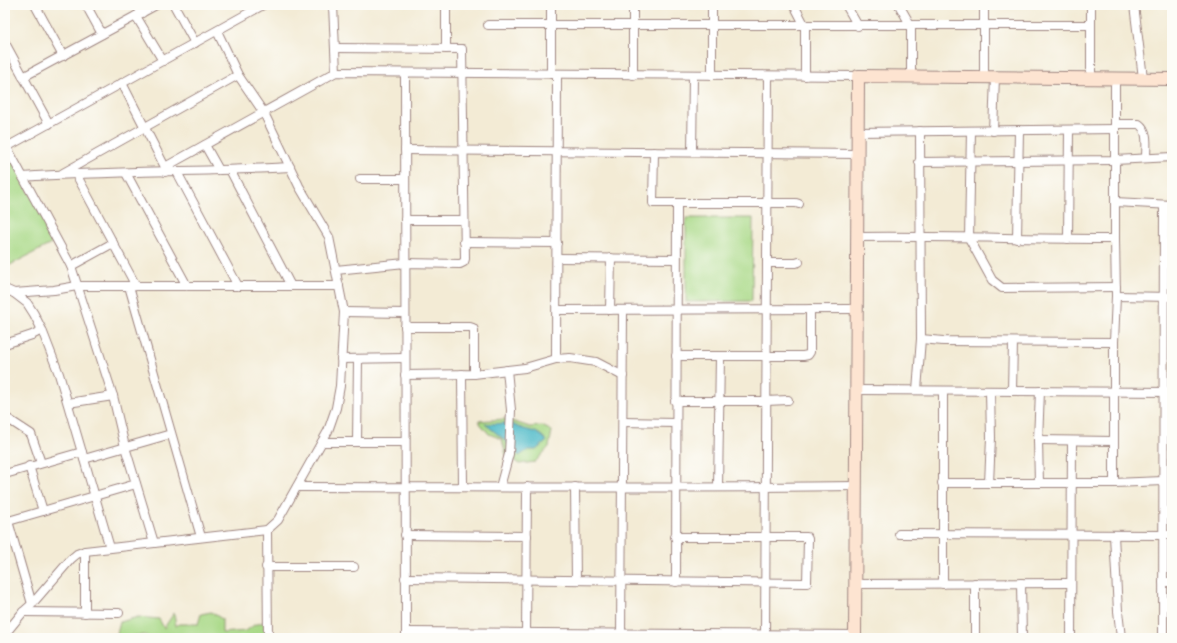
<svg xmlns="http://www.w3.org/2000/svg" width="1177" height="643" viewBox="0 0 1177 643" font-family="'IM FELL Double Pica',serif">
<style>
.green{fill:#a9d987;stroke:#7a7c59}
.water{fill:#4cb9c8;stroke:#4b6c7a}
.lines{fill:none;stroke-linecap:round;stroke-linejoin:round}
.street-casing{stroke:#9e8580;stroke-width:10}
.secondary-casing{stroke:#9e8580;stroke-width:14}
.street{stroke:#fff;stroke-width:8}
.secondary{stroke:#fde4d1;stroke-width:12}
</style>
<rect width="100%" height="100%" fill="#fdfcf7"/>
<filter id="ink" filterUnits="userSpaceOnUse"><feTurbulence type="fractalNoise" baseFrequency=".025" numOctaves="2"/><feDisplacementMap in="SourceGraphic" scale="8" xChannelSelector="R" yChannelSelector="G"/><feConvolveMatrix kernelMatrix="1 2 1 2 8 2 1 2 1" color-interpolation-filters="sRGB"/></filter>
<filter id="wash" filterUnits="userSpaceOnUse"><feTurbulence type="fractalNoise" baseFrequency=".012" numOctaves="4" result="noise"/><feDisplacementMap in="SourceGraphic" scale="16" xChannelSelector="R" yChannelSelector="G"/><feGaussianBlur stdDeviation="0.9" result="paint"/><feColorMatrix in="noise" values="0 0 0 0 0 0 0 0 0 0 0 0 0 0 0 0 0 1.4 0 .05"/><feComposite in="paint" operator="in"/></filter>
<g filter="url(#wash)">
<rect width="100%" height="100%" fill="#f3ebd5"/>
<!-- green -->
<g class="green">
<path d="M13,161l42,81 -49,25 -1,-1v-101z"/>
<path d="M686,218h67l-1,83 -66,1z"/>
<path d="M505,419l25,8 12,-1 10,5 -3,16 -14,15 -16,2 -13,-9 -4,-16 -13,-5 -11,-13z"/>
<path d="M211,612l11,7v14l24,-2 8,-6 10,-3 5,16h-121l-2,-3 -13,1 -2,2h-15l4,-16 18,-5 21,2 5,9 10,-15 2,13 3,-2h19l3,-10z"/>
</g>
<!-- water -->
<path class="water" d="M509,423c4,1 8,4 12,5 12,4 16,2 26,13l-11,9h-8l-9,6 -14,-16 -20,-16z"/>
</g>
<g filter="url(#ink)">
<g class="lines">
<defs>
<g id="street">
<path d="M35,5l28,51"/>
<path d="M86,5l16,29"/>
<path d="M137,5l5,8"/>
<path d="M174,5l21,38"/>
<path d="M333,5l3,67"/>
<path d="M446,5v44"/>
<path d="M712,5v70"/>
<path d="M794,5l11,21v50"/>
<path d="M846,5l12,21"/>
<path d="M899,5l12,21v51"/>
<path d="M1134,5l9,73"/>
<path d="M136,16l27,45"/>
<path d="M488,25h603"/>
<path d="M5,43l44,81"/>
<path d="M335,48l127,1 3,210 -1,3 -4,2 -55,-1 -69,7"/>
<path d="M405,73l1,565"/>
<path d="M551,74v-69"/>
<path d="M633,75v-70"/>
<path d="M23,77l133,-72"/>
<path d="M984,77v-72"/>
<path d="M1091,78v-73"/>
<path d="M122,83l43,84v5"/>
<path d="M1115,124h24c10,7 7,22 7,34"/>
<path d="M971,131l-2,107 23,42 10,8 114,-1"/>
<path d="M993,131l2,-54"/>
<path d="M858,132l257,-3"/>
<path d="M5,144l66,122 42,130 12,51 29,96"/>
<path d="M205,145l14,25"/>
<path d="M5,148l258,-143"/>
<path d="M405,150l453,4"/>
<path d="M654,152l-1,51h143l3,1"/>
<path d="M692,152l1,-77"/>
<path d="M919,162l196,-2 57,-3"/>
<path d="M165,167l171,-95 522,4"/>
<path d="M230,170l61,116"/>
<path d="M177,172l61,114"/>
<path d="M63,173l175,-98"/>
<path d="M126,173l61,113"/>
<path d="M76,174l60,112"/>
<path d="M23,177c89,-6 178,-5 267,-10"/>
<path d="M360,179h45"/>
<path d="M1115,202l57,3"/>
<path d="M405,220h59"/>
<path d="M857,237c86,-1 172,2 258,2"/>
<path d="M1017,239l2,-109"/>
<path d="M1068,239l1,-109"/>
<path d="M464,242l93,1"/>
<path d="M557,258l119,1"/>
<path d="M767,263h29l3,-1"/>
<path d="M71,266l42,-23"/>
<path d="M129,286l72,251"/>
<path d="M5,289l9,4 13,10 7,11 8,16 17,44 51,174"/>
<path d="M14,293l40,-3 23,-4h262"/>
<path d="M1116,296l56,1"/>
<path d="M557,310l300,-1"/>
<path d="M610,310l1,-52"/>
<path d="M344,312l61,1"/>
<path d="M405,327h65l3,1 1,2v44"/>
<path d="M921,339l22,2 171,1"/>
<path d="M5,344l27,-9 10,-5"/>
<path d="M676,356h127l5,-1 2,-3v-43"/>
<path d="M341,359l64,-1"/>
<path d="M556,359l1,-285"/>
<path d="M462,374l1,113"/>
<path d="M405,375l69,-1 51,-6 31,-9 14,-1 26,4 27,14"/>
<path d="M857,390l315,2"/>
<path d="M917,390l4,-51 -1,-208"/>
<path d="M1012,391l1,-49"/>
<path d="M675,401h91l22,-1"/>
<path d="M68,403l45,-7"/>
<path d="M5,417l26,17 10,29"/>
<path d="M623,422l52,1"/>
<path d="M1038,440l76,1"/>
<path d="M322,442h83"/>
<path d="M357,442l1,-83"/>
<path d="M84,459l87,-25"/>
<path d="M29,466l14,45"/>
<path d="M5,474l77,-22"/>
<path d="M942,483h172l49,-2"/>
<path d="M989,483l2,-45 -1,-47"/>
<path d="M1039,483l-1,-43 2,-49"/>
<path d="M1114,483v-141l2,-46 -1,-57v-161"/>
<path d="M297,487c186,0 372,2 559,-1"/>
<path d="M500,487l9,-33 2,-44 -4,-40"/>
<path d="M575,487l1,93"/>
<path d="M718,487l2,-131"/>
<path d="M8,521l24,83"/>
<path d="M5,522l131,-38"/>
<path d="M267,530l1,108"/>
<path d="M899,534l273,1"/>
<path d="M405,535l122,1"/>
<path d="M1114,535l4,76 3,27"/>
<path d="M85,551v62"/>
<path d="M266,567h88"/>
<path d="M405,578l402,5 1,-44 -1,-2h-132"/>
<path d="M676,582l1,-378"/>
<path d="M1163,582h9"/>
<path d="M975,583v55"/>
<path d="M1021,583l1,55"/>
<path d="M856,584l215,-1"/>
<path d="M943,584v-193"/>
<path d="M23,612l96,1"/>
<path d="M406,632l449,3"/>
<path d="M5,634l18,-22 9,-8 39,-45 6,-5 8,-3 182,-21 11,-10 50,-89 8,-23 4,-22 4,-74 -15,-75 -30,-51 -35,-73 -26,-38 -21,-44"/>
<path d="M526,638l1,-151"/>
<path d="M621,638l2,-328"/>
<path d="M765,638l3,-562"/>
<path d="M1071,638l1,-197"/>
<path d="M1163,638l1,-433"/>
</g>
<path id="secondary" d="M855,638l3,-562 314,3"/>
</defs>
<!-- street casing -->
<use href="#street" class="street-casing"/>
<!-- secondary casing -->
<use href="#secondary" class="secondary-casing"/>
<!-- street -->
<use href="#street" class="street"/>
<!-- secondary -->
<use href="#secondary" class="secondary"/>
</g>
</g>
<!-- margin -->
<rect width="1177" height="643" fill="none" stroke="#fdfcf7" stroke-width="20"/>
</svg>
